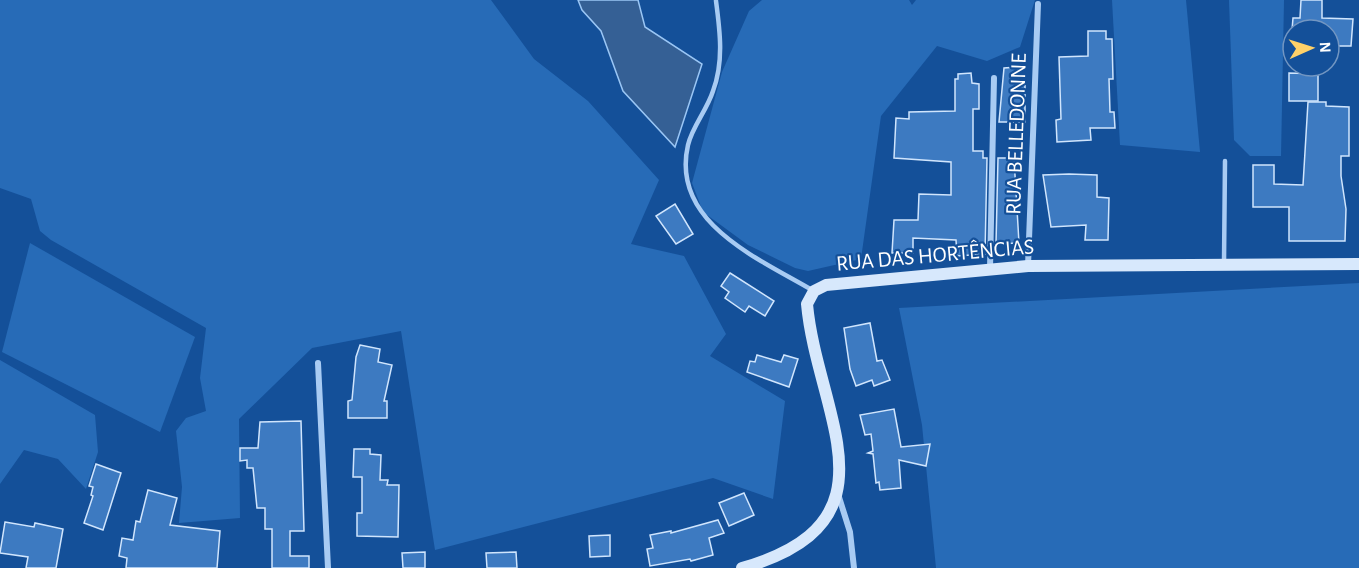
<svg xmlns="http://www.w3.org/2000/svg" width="1359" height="568" viewBox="0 0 1359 568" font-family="'Alegreya Sans',sans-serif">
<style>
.green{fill:#276bb7}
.water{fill:#356095;stroke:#9ac6f5;stroke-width:1.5}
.building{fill:#3d7ac1;stroke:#d0e5fd;stroke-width:1.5}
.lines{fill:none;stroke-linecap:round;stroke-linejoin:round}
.lane{stroke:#a8cbf3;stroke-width:4.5}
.street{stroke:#a8cbf3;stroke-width:6}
.secondary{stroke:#d7e8fc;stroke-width:12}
.labels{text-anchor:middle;stroke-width:4.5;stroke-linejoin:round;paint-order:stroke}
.street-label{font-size:22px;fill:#fff;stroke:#145099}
</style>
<rect width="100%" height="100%" fill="#145099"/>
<!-- green -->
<g class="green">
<path d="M0,0h491l43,59 54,42 71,79 -28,64 53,12 42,78 -16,22 75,45 -12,98 -60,-21 -278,72 -34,-219 -89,17 -73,71 1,99 -61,5 3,-36 -6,-56 10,-13 20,-7 -6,-33 6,-50 -155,-88 -11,-9 -9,-32 -31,-11z"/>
<path d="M762,0h147l3,5 4,-5h119l-15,47 -33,14 -50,-15 -56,70 -20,143 -53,12 -13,-3 -47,-23 -45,-33 -11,-29 30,-111 27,-61z"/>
<path d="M1112,0h74l14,152 -80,-7z"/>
<path d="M1229,0h55l-3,156h-31l-16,-16z"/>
<path d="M30,243l165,94 -35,95 -158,-80z"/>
<path d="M1359,283v285h-423l-14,-143 -23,-117z"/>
<path d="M0,360l95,55 3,37 -12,37 -28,-30 -34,-9 -24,34z"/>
</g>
<!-- water -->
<path class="water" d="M578,0h60l7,27 57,37 -27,83 -52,-56 -22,-60 -19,-21z"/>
<!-- building -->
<g class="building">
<path d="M1301,0h21v18l31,1 -2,27h-22v-16h-37l1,-12h7z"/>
<path d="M1088,31h18v8h6l1,40h-4l1,33h4l1,16h-25l1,12 -34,2 -1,-22 5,-1 -2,-62 29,-1z"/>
<path d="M1018,67l1,17 6,1v37h-26l5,-54z"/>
<path d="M971,73l1,10 7,1v25h-6v42h10v7h4l-2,96 -28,2 -1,-16 -43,-2v15h-21l2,-33h24l1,-26 32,1v-33l-57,-4 2,-40 13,1v-7l46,-1v-32h3v-5z"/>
<path d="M1289,73l29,1v27h-29z"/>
<path d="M1308,102h18v4l23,1v49h-8v20l5,33 -1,32h-56v-34h-36v-42h21v19l29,1z"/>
<path d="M998,158h16l5,85 -23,1z"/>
<path d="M1069,174l28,1v22l12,1 -1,42h-23l1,-15 -35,2 -8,-52z"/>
<path d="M675,204l18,30 -17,10 -20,-28z"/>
<path d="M730,273l44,28 -9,15 -16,-10 -4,6 -20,-14 4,-6 -8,-6z"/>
<path d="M870,323l7,38 5,-1 8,20 -16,6 -2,-6 -16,6 -6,-17 -6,-41z"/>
<path d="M360,345l20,4 -2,13 14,3 -8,36h3v17h-39v-17l4,-1 4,-43z"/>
<path d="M757,355l24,7 3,-7 14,4 -9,28 -42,-15 3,-11 5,1z"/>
<path d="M894,409l7,38 29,-3 -4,22 -27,-6 2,28 -21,2 -1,-8 -3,1 -3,-29 -5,-1 5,-2 -2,-17 -6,1 -5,-20z"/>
<path d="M301,421l3,110h-14v25h19v12h-37v-39h-7v-21h-8l-4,-40h-6v-8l-7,1v-13h18l2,-26z"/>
<path d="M354,449h16v5l11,1 -1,25h8l-1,5h12l-1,52 -41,-1v-23h5v-36h-9z"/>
<path d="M96,464l25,9 -18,57 -19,-7 9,-27 -2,-1 2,-8 -4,-1z"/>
<path d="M148,490l29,8 -7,27 50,6 -3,37h-91l1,-10 -8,-2 3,-18 11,2 3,-19 4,1z"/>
<path d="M744,493l10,22 -25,11 -10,-23z"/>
<path d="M718,520l6,13 -15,5 4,17 -22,6 -1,-2 -40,7 -3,-17 6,-1 -3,-13 21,-4v2z"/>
<path d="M5,522l29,5 1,-4 28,6 -7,39h-30l2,-11 -28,-4z"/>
<path d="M610,535v21l-20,1 -1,-21z"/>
<path d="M425,552v16h-22l-1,-15z"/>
<path d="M516,552l1,16h-30l-1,-15z"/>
</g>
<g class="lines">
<!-- lane -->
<g class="lane">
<path d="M716,1c4,30 8,61 -3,90 -6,19 -21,36 -25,54 -18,78 72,114 124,145"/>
<path d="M1224,263l1,-102"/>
</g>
<!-- street -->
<g class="street">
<path d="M1028,266l10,-262"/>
<path d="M990,269l4,-191"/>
<path d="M318,363l10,205"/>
<path d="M838,494l12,38 4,36"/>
</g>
<!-- secondary -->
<path class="secondary" d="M742,568c162,-46 75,-153 65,-264l7,-13 12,-6 202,-19 331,-2"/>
</g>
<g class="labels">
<!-- street labels -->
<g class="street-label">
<text transform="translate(1015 134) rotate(-88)" y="8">RUA BELLEDONNE</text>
<text transform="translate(935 254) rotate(-5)" y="8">RUA DAS HORTÊNCIAS</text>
</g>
</g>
<!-- north arrow -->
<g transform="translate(1311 48) rotate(87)"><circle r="28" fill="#145099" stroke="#7296c2" stroke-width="1.5"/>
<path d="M0-4.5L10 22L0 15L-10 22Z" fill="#ffd169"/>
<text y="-9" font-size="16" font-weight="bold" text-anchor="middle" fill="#ffffff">N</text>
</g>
</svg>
